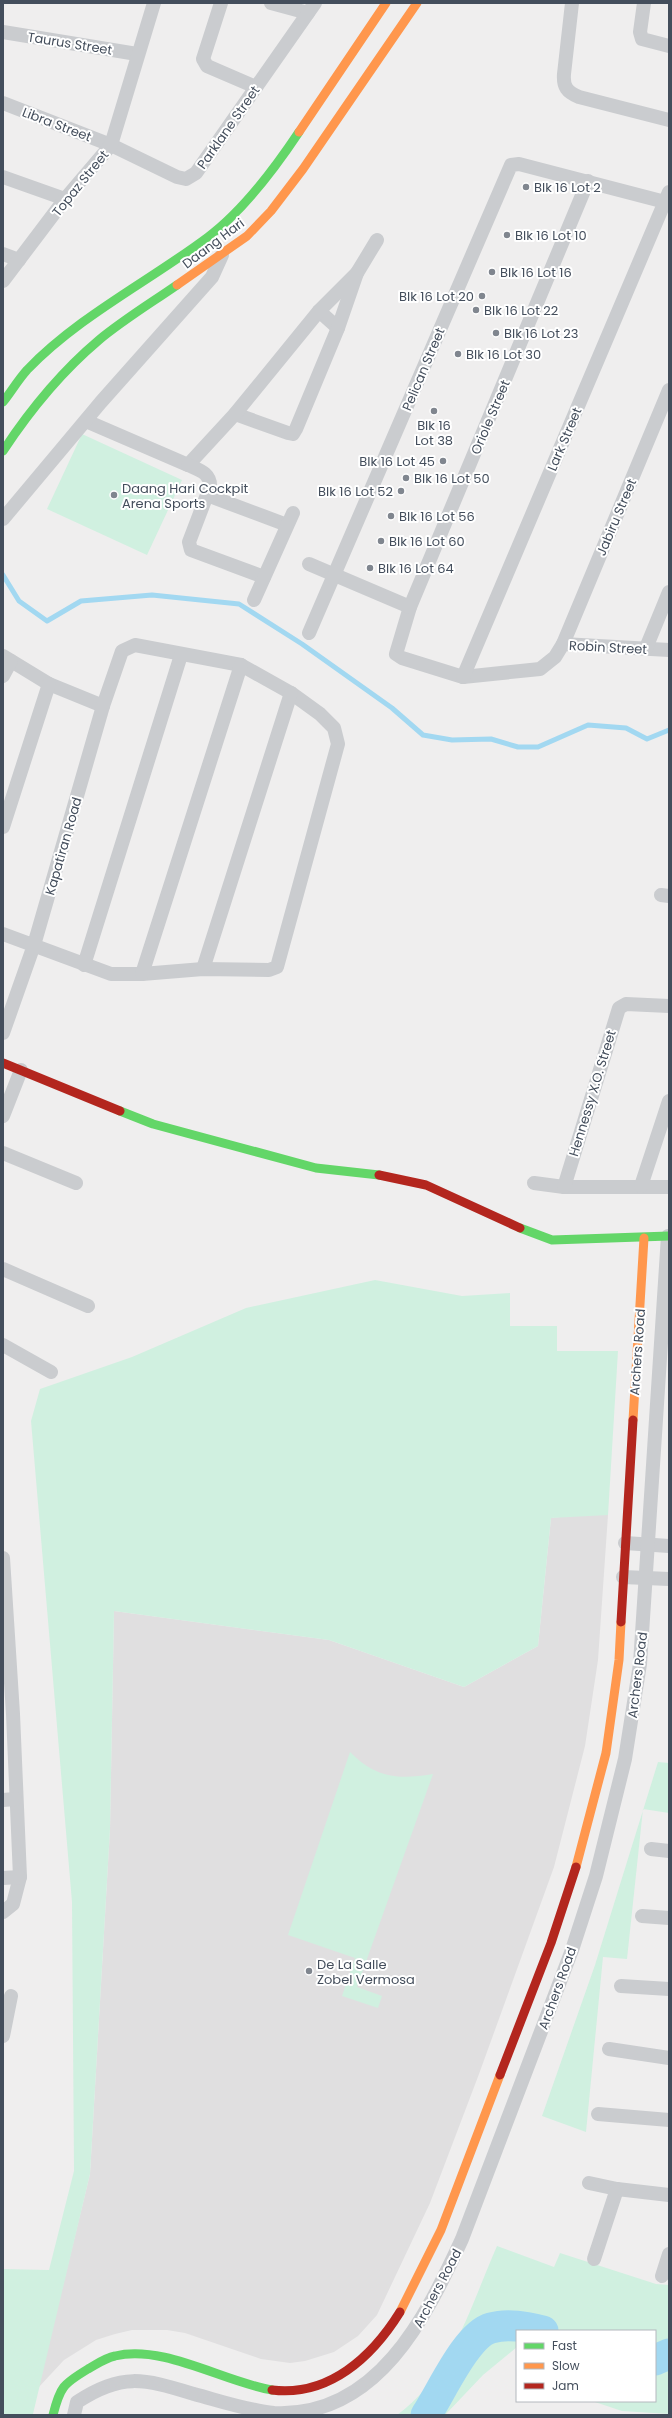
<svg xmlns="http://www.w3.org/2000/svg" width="672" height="2418" viewBox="0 0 672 2418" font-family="Poppins,sans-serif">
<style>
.education{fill:#e0dfe0}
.green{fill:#d0f0e0}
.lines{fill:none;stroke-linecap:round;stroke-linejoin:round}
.stream{stroke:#a2d8f1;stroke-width:5}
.river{stroke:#a2d8f1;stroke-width:31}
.street{stroke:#cacccf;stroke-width:14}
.fast{stroke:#63d668;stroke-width:9}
.slow{stroke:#ff974d;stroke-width:9}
.jam{stroke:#b3261e;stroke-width:9}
.poi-dot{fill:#80868f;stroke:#fff;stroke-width:1.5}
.labels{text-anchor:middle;stroke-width:4;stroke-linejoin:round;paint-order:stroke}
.street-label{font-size:13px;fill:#444e5c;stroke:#fff}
.poi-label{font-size:13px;fill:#444e5c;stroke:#fff;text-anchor:start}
</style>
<rect width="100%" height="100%" fill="#efeeee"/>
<!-- education -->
<path class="education" d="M577,1515h31l-10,145 -13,86 -31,121 -75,207 -49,129 -53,112 -19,21 -24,16 -29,9 -15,2 -29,-4 -76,-26 -18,-3h-35l-17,4 -19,6 -32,20 -26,28 52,-214 20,-345 4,-218 215,29 135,47 74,-41 13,-128z"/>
<!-- green -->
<g class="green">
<path d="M82,434l100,46 -35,75 -100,-46z"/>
<path d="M375,1280l87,16 48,-3v33h47v25h61l-10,164 -57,3 -13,128 -74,41 -135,-47 -215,-29 -4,218 -20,345 -57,240 -30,1v-146l46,1 25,-99 -2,-269 -41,-481 9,-32 92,-32 114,-49z"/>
<path d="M350,1752c26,26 48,28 83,22l-76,213 25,9 -4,12 -36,-12 13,-38 -67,-23z"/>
<path d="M658,1762l11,1v50l-26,-4 -16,150 -24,-2 -17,175 -44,-16 53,-151z"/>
<path d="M497,2246l57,21 6,-14 96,31 13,1v129l-47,-3 -30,-10h63v-70h-138v16l-34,28 -38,40h-48c55,-40 74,-110 100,-169z"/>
</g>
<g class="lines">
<!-- stream -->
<path class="stream" d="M3,575l16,26 28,20 34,-20 71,-6 87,9 63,40 90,64 31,27 29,5 39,-1 27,8h20l50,-22 38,3 21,11 22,-9"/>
<!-- river -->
<g class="river">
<path d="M655,2360l14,-6"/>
<path d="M426,2415c15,-22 40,-80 65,-87 17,-5 35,-1 52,3"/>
</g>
<!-- street -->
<g class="street">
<path d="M221,3l-18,56 4,7 49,21"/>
<path d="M271,3l37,10"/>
<path d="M572,3l-8,71c-1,13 3,18 15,23l90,23"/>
<path d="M644,3l-4,29 2,7 27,7"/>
<path d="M3,32l134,22"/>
<path d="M3,103l108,42 66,32 9,2 10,-6 119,-170"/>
<path d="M3,177l62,22"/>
<path d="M588,181l-178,426 -14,47 6,4 61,19 77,-8 15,-12 8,-13 106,6"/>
<path d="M3,254l16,6"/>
<path d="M3,281l62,-82 46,-54 43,-142"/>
<path d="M319,311l19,17"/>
<path d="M235,414l53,19 5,1 3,-5 42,-101 19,-55 20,-33"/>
<path d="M86,421l102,44 47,-51 84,-103 38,-38"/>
<path d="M188,465c11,5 23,8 22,22l-21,55 2,8 73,27"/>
<path d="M207,495l80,30"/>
<path d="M3,519l98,-117 111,-125 10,-22"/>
<path d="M309,564l101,43"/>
<path d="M254,600l39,-87"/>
<path d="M309,633l202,-468 8,-1 150,39"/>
<path d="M563,644l106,-254"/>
<path d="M646,648l23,-56"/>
<path d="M3,656l46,28 54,22"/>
<path d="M3,676l8,-15"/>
<path d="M463,677l206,-485"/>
<path d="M3,827l46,-143"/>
<path d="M661,895l8,1"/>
<path d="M3,934l108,40h31l61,-5 66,1 8,-3 61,-223 -4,-16 -14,-14 -29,-21 -50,-28 -106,-20 -13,6 -19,55 -69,239 -31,88"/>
<path d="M84,965l97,-310"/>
<path d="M203,969l88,-276"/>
<path d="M142,974l99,-309"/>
<path d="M3,1116l18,-46"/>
<path d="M3,1153l73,30"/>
<path d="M534,1183l30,4h105"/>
<path d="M641,1186l28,-85"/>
<path d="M564,1187l55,-179 7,-4 43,2"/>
<path d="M3,1269l85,37"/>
<path d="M3,1345l48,27"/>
<path d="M625,1543l44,3"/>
<path d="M3,1558l10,156 7,163 -7,27 -10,8"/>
<path d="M623,1577l46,2"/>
<path d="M3,1800l12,-1"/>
<path d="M651,1849l18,2"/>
<path d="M3,1878l17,-1"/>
<path d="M642,1916l27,2"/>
<path d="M621,1986l48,3"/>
<path d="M3,2036l8,-40"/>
<path d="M609,2049l60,9"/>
<path d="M598,2114l71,6"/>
<path d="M589,2183l28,6 52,6"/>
<path d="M594,2259l23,-70"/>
<path d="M662,2276l7,-22"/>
<path d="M74,2415l3,-13c45,-30 67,-23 117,-8 26,7 52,16 80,19 103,5 152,-96 188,-174l110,-289 24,-74 29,-117 15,-95 28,-428"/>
</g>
<!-- fast -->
<g class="fast">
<path d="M3,402c8,-10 15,-22 24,-32 52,-54 121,-88 181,-133 35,-26 67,-69 91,-105"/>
<path d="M3,451c27,-41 58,-79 96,-111 24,-20 52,-37 78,-55"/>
<path d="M120,1111l33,13 163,44 63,7"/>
<path d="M520,1228l32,12 117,-4"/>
<path d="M53,2415c7,-28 10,-31 35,-46 9,-5 17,-11 27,-13 48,-12 109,26 157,34"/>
</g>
<!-- slow -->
<g class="slow">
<path d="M299,132l87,-129"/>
<path d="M177,285l70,-49 24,-25 32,-42 114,-166"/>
<path d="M633,1420l11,-182"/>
<path d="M576,1867l30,-114 13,-93 2,-38"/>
<path d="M400,2312l41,-82 59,-155"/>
</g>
<!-- jam -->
<g class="jam">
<path d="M3,1063l117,48"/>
<path d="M379,1175l47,10 94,43"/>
<path d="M621,1622l12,-202"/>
<path d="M500,2075l51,-132 25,-76"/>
<path d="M272,2390c57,7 100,-33 128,-78"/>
</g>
</g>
<!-- markers -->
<g class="poi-dot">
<circle cx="526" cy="187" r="4"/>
<circle cx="507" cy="235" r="4"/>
<circle cx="492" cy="272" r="4"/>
<circle cx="482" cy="296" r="4"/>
<circle cx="476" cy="310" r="4"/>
<circle cx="496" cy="333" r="4"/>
<circle cx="458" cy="354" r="4"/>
<circle cx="434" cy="411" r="4"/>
<circle cx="443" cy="461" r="4"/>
<circle cx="406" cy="478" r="4"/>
<circle cx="401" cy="491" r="4"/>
<circle cx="114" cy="495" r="4"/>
<circle cx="391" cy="516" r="4"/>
<circle cx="381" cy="541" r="4"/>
<circle cx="370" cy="568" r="4"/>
<circle cx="309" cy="1971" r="4"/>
</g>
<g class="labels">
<!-- street labels -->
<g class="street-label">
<text transform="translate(70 43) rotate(9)" y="5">Taurus Street</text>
<text transform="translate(57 124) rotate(21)" y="5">Libra Street</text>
<text transform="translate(228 127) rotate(-55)" y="5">Parklane Street</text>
<text transform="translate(80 183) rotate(-51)" y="5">Topaz Street</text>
<text transform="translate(213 243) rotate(-37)" y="5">Daang Hari</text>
<text transform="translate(423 369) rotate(-67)" y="5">Pelican Street</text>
<text transform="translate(490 417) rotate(-67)" y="5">Oriole Street</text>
<text transform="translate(564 439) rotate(-67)" y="5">Lark Street</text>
<text transform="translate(616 517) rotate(-67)" y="5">Jabiru Street</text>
<text transform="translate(608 647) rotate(3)" y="5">Robin Street</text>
<text transform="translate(63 846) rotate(-74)" y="5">Kapatiran Road</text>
<text transform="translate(592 1093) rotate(-73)" y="5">Hennessy X.O. Street</text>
<text transform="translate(637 1352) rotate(-86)" y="5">Archers Road</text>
<text transform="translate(637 1675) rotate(-83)" y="5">Archers Road</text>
<text transform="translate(557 1988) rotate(-70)" y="5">Archers Road</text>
<text transform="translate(437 2288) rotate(-62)" y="5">Archers Road</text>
</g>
<!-- poi labels -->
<g class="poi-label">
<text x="534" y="192">Blk 16 Lot 2</text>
<text x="515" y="240">Blk 16 Lot 10</text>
<text x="500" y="277">Blk 16 Lot 16</text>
<text x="474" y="301" text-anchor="end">Blk 16 Lot 20</text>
<text x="484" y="315">Blk 16 Lot 22</text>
<text x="504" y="338">Blk 16 Lot 23</text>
<text x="466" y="359">Blk 16 Lot 30</text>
<text x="434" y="430" text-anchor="middle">Blk 16<tspan x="434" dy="15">Lot 38</tspan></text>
<text x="435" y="466" text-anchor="end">Blk 16 Lot 45</text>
<text x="414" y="483">Blk 16 Lot 50</text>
<text x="122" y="493">Daang Hari Cockpit<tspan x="122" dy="15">Arena Sports</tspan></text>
<text x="393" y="496" text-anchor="end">Blk 16 Lot 52</text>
<text x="399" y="521">Blk 16 Lot 56</text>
<text x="389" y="546">Blk 16 Lot 60</text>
<text x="378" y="573">Blk 16 Lot 64</text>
<text x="317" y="1969">De La Salle<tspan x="317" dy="15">Zobel Vermosa</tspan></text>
</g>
</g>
<!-- border -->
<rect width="672" height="2418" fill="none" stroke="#444e5c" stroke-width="8"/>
<!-- legend -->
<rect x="516" y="2330" width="140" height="72" fill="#ffffff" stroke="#b4b8be"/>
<rect x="524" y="2343" width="20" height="6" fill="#63d668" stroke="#b4b8be"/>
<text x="552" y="2350" font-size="12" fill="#444e5c">Fast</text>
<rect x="524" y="2363" width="20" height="6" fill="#ff974d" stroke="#b4b8be"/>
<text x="552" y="2370" font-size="12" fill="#444e5c">Slow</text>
<rect x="524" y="2383" width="20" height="6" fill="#b3261e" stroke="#b4b8be"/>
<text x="552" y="2390" font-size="12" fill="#444e5c">Jam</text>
</svg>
